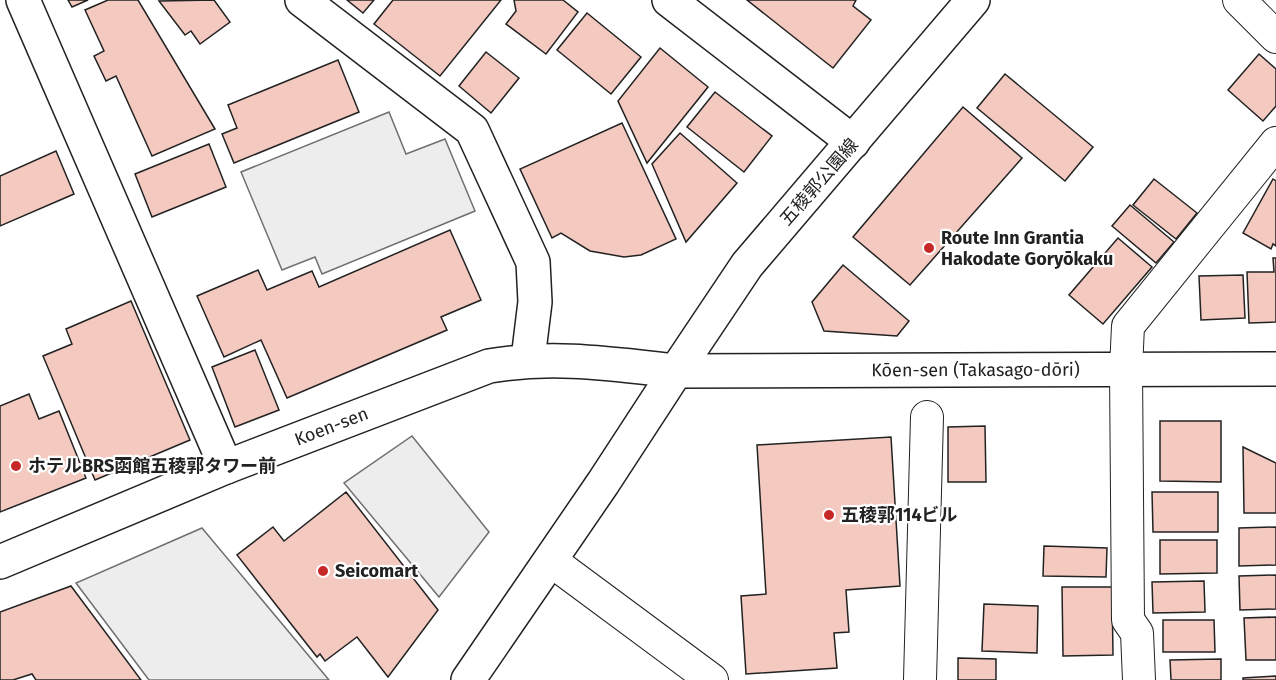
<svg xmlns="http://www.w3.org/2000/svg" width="1276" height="680" viewBox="0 0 1276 680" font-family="'Fira Sans','Noto Sans JP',sans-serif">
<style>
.parking{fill:#ededed;stroke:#6f6f6f;stroke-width:1.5}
.building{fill:#f3c9c0;stroke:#222;stroke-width:1.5}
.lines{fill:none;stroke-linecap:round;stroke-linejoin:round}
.minor-casing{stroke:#222;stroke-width:34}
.tertiary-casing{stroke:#222;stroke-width:36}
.secondary-casing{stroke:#222;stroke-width:36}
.minor{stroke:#fff;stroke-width:32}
.tertiary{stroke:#fff;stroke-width:33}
.secondary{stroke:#fff;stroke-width:33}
.poi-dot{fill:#c62828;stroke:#fff;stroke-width:2}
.labels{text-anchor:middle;stroke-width:4.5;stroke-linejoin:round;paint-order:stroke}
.street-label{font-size:18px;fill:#222;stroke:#fff}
.poi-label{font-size:18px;font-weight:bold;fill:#222;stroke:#fff;text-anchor:start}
</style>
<rect width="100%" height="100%" fill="#fff"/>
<!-- parking -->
<g class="parking">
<path d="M389,112l17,42 39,-15 30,72 -153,63 -7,-17 -33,13 -41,-98z"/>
<path d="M412,436l77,96 -50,65 -95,-114z"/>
<path d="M202,528l127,152h-180l-73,-97z"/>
</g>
<!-- building -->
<g class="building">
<path d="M68,0h20l-16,7z"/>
<path d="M108,0h30l77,129 -63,27 -36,-80 -10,5 -12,-25 10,-5 -19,-41z"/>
<path d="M214,0l16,22 -30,22 -9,-13 -6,4 -26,-34z"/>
<path d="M347,0h27l-11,13z"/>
<path d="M393,0h108l-61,76 -66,-52z"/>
<path d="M514,0h49l15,12 -32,42 -40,-30 10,-13z"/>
<path d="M747,0h109l-3,6 18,14 -38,48z"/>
<path d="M587,13l54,44 -30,37 -54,-44z"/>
<path d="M660,48l48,39 -61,76 -29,-62z"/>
<path d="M486,52l33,26 -28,35 -32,-27z"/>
<path d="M1259,54l17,15v37l-13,15 -35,-31z"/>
<path d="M338,60l21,52 -125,51 -12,-29 15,-6 -9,-23z"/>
<path d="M1005,74l88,73 -28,34 -88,-73z"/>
<path d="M715,92l57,44 -28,36 -57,-45z"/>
<path d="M963,107l59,51 -112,127 -57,-48z"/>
<path d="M622,123l54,116 -35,16 -17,2 -34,-6 -29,-18 -9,5 -32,-69z"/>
<path d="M680,133l57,50 -51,59 -34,-78z"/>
<path d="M209,144l17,43 -74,30 -17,-43z"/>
<path d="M56,151l18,43 -74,32v-50z"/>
<path d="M1154,179l43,34 -21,26 -43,-34z"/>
<path d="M1273,179l3,2v65l-3,-2 -2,5 -28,-16z"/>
<path d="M1130,205l44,37 -18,21 -44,-37z"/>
<path d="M450,230l31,70 -40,17 6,13 -160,68 -26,-58 -37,17 -27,-61 61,-26 9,20 45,-19 7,16z"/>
<path d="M1118,238l34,29 -49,57 -34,-29z"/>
<path d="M1273,258h3v64l-27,1 -2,-51h27z"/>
<path d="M843,265l66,56 -12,15 -73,-5 -12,-29z"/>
<path d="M1243,275l2,43 -44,2 -2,-44z"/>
<path d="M131,301l59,139 -95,40 -52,-124 29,-12 -6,-15z"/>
<path d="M255,350l24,60 -44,17 -23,-60z"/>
<path d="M29,394l10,25 20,-8 27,67 -86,34v-106z"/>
<path d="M1160,421h61v61l-61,-1z"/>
<path d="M985,426l1,56h-38v-55z"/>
<path d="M891,437l9,149 -54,4 3,42 -15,1 3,35 -91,6 -5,-78 25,-2 -9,-149z"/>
<path d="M1243,447l33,16v50h-32z"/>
<path d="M346,492l92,118 -50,67 -31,-40 -32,24 -5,-7 -3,3 -80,-102 36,-28 11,14z"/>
<path d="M1152,492h66v40h-65z"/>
<path d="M1276,527v38l-37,1v-38z"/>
<path d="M1160,540h57v33l-57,1z"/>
<path d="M1044,546l63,2 -1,29 -63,-1z"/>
<path d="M1276,575v34l-36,1 -1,-34z"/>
<path d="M1204,581l1,31 -52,1 -1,-31z"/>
<path d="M71,586l70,94h-105l-4,-6 -19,6h-13v-68z"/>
<path d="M1062,587h50l1,68 -50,1z"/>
<path d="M984,604l54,2 -1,47 -55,-2z"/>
<path d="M1276,617v43h-30l-2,-42z"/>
<path d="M1163,620h51l1,32h-52z"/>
<path d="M958,658l38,1v21h-38z"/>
<path d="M1221,659v21h-50l-1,-20z"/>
<path d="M1276,676v4h-33v-2z"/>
</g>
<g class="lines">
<defs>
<g id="minor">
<path d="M1239,0l37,37"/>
<path d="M550,560l162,120"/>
<path d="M920,680l7,-263"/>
<path d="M1139,680l-2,-47 -9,-13 -2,-251 2,-43 148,-183"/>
</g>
<g id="tertiary">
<path d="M23,0l203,467"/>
<path d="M302,0l170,130 61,132 2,40 -7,57"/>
<path d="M669,0l184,142"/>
<path id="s1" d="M468,680l135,-197 73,-112 600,-2"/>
</g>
<g id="secondary">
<path id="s2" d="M0,562l226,-95 263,-101c64,-11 123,-2 187,5l71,-106 226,-265"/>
</g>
</defs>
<!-- minor casing -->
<use href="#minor" class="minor-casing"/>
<!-- tertiary casing -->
<use href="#tertiary" class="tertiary-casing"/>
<!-- secondary casing -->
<use href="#secondary" class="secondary-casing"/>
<!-- minor -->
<use href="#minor" class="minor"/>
<!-- tertiary -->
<use href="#tertiary" class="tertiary"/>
<!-- secondary -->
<use href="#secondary" class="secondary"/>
</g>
<!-- markers -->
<g class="poi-dot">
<circle cx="929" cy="248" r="6"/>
<circle cx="16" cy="466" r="6"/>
<circle cx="829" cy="515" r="6"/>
<circle cx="323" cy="571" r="6"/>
</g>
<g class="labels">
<!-- street labels -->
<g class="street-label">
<text transform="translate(819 182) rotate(-49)" y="6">五稜郭公園線</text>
<text dy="6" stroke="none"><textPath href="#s1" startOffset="672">Kōen-sen (Takasago-dōri)</textPath></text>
<text dy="6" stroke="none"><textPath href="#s2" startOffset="358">Koen-sen</textPath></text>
</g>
<!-- poi labels -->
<g class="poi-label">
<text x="941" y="244">Route Inn Grantia<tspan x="941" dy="21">Hakodate Goryōkaku</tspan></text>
<text x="28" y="472">ホテルBRS函館五稜郭タワー前</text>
<text x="841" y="521">五稜郭114ビル</text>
<text x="335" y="577">Seicomart</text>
</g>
</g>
</svg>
